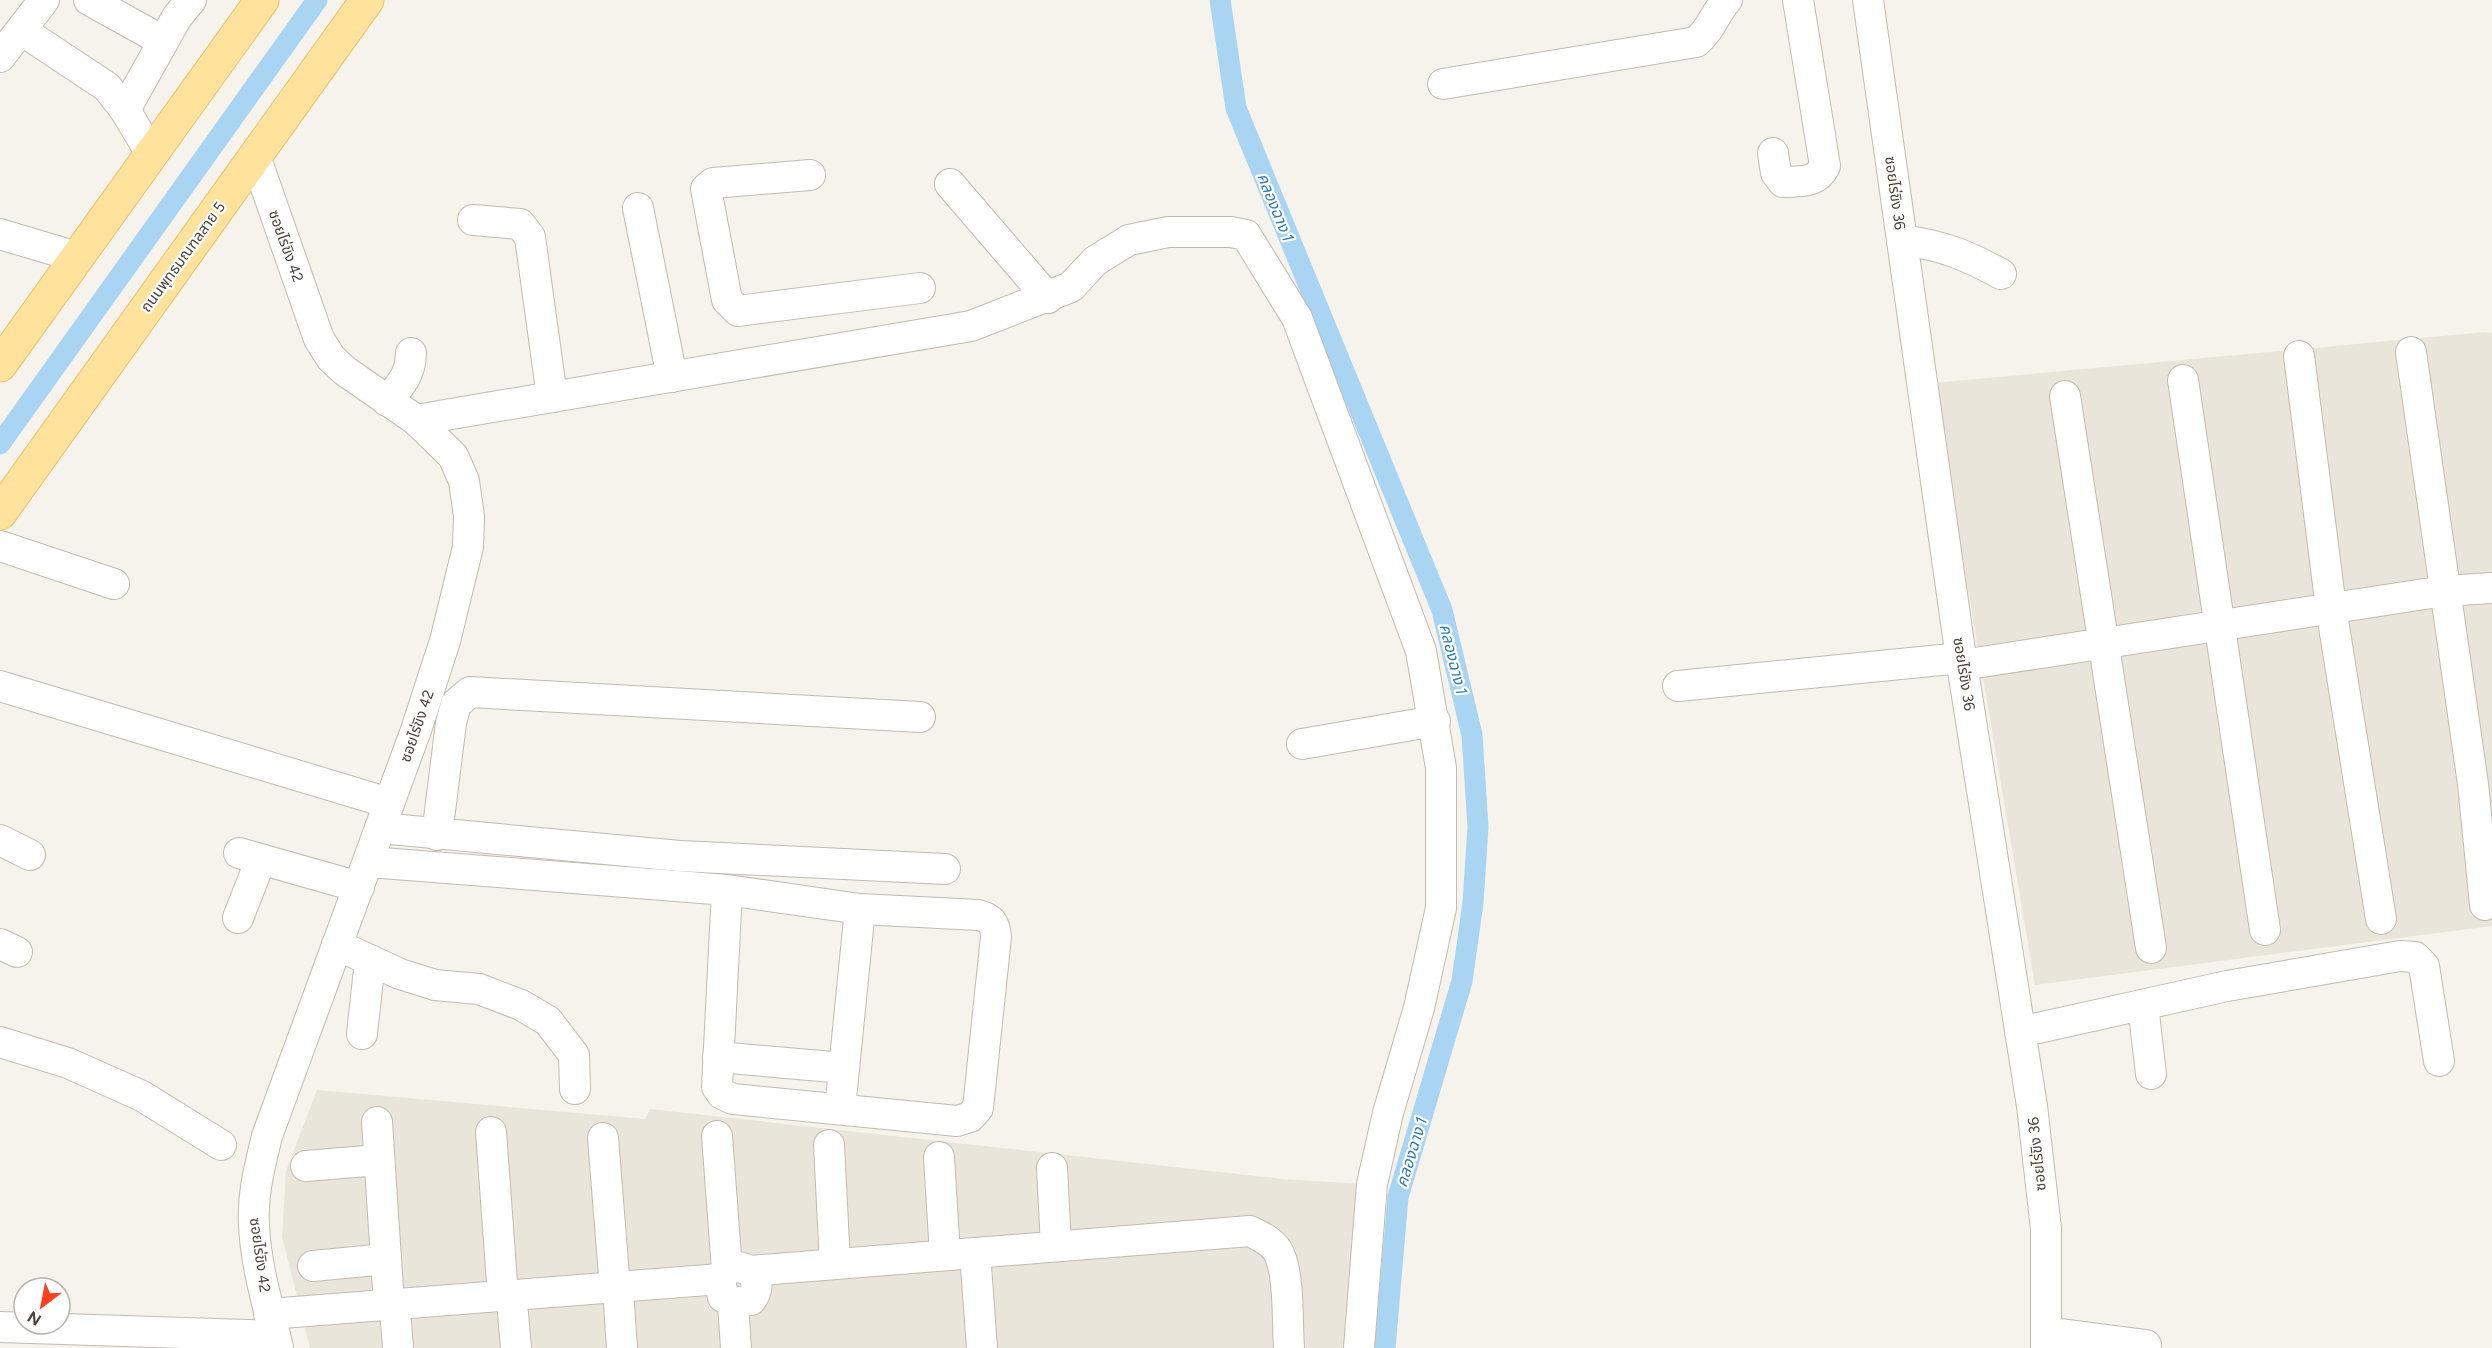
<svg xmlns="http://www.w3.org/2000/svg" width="2492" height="1348" viewBox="0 0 2492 1348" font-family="Figtree,'Noto Sans Thai',sans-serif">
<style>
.residential{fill:#eae5da}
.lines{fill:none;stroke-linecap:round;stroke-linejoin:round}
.canal{stroke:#a9d4f2;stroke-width:21}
.minor-casing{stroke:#c2bbae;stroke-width:32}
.major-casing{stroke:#e6c16a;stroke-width:35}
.minor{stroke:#fff;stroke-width:30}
.major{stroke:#ffe39c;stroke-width:33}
.labels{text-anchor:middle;stroke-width:4.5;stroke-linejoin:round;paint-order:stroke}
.street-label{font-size:15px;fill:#4b4439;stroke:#fff}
.water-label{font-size:16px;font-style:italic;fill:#2e7ab2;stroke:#fff}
</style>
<rect width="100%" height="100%" fill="#f6f3ec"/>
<!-- residential -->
<g class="residential">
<path d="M2485,332l7,1v593l-457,59 -102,-602z"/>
<path d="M317,1090l328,29 5,-10 633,70 80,5 -16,164h-1037l-28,-111 4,-66z"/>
</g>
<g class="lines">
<!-- canal -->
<g class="canal">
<path d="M1220,0l16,108 206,502 30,125 6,92 -5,76 -11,78 -64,216 -13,151"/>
<path d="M0,444l317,-444"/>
</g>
<defs>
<g id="minor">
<path d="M89,0l74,41"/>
<path d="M1868,0l93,658 71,448 14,123v119"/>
<path d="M21,30l86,57 18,23 27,45"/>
<path d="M0,57l44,-57"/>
<path d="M1443,84l253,-42c15,-12 19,-29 31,-42"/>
<path d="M125,110l52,-93 14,-17"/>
<path d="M1773,153l3,20 7,9c18,-1 33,2 42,-16l-27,-166"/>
<path d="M255,156l64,183 12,19 14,13 71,49 37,36 11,25 5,35 -1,31 -23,94 -29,89 -149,406c-7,29 -15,59 -13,90 2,42 15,82 24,122"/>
<path d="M810,175l-97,8 -7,6 21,111 11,11 182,-23"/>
<path d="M950,184l98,114"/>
<path d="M638,208l34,169"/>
<path d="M473,220l47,4 10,13 22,160"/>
<path d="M0,234l77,23"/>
<path d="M1902,240c42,6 62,14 99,34"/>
<path d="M2411,352l62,432 12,121"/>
<path d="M2299,356l32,252 50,311"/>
<path d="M2183,380l82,550"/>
<path d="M2065,396l86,552"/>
<path d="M387,401c13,-15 24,-27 24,-48"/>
<path d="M416,420l555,-94 100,-39 24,-26 34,-21 39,-8h63l15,3 51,83 124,333 20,117v140l-22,100 -31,105 -16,71 -13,164"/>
<path d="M0,546l114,38"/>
<path d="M1962,665l482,-74 48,-3"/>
<path d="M0,686l389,117"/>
<path d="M1678,686l283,-28"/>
<path d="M1302,744l133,-23"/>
<path d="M380,828l300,28 265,13"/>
<path d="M437,835l14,-112 5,-19 14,-12 450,25"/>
<path d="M0,840l30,15"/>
<path d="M239,853l120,34"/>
<path d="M369,862l358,28 133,19 118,6c13,3 17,8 18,22l-18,171 -8,9 -13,4 -224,-22 -11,-5 -5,-7 10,-197"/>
<path d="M238,918l23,-59"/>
<path d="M0,944l17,8"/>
<path d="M337,945l63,29 35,11 44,4 42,16 27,16 26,34 1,34"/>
<path d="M2143,1005l8,69"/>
<path d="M2020,1032l207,-46 173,-30 15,1 9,9 15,95"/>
<path d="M362,1034l8,-74"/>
<path d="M0,1042l68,21 74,33 79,49"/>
<path d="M718,1057l126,11"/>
<path d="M840,1109l20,-200"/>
<path d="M377,1122l12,183"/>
<path d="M491,1132l12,164"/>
<path d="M717,1136l10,134"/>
<path d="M603,1138l12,150"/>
<path d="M829,1145l6,119"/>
<path d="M939,1157l6,98"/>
<path d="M306,1166l73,-6"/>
<path d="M1052,1168l4,78"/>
<path d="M975,1253l7,95"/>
<path d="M313,1266l73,-7"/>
<path d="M750,1271c9,9 8,19 1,29l-18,3 -10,-6 -3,-18c7,-12 17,-15 30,-8l500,-40c10,5 21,10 27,19 13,21 10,73 12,98"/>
<path d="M733,1303l3,45"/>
<path d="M619,1305l3,43"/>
<path d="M513,1313l3,35"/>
<path d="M269,1314l451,-35"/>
<path d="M396,1322l2,26"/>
<path d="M0,1327l275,9"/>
<path d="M2046,1332l100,13"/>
</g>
<g id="major">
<path d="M0,365l262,-365"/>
<path d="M0,513l367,-513"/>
</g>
</defs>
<!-- minor casing -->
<use href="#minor" class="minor-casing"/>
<!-- major casing -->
<use href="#major" class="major-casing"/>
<!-- minor -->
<use href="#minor" class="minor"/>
<!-- major -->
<use href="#major" class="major"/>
</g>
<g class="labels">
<!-- street labels -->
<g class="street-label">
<text transform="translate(1895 193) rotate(82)" y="5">ซอยไร่ขิง 36</text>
<text transform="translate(286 246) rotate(70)" y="5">ซอยไร่ขิง 42</text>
<text transform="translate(183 257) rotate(-54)" y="5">ถนนพุทธมณฑลสาย 5</text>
<text transform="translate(1964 674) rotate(81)" y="5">ซอยไร่ขิง 36</text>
<text transform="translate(417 726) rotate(-71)" y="5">ซอยไร่ขิง 42</text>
<text transform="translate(2037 1154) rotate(-96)" y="5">ซอยไร่ขิง 36</text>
<text transform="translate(260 1255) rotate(82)" y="5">ซอยไร่ขิง 42</text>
</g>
<!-- water labels -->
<g class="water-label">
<text transform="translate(1276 207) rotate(68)" y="6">คลองฉาง 1</text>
<text transform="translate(1454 659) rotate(76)" y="6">คลองฉาง 1</text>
<text transform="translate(1411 1152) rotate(-73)" y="6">คลองฉาง 1</text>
</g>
</g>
<!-- north arrow -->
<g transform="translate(42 1306) rotate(212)"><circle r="28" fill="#ffffff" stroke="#b7b4b0" stroke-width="1.5"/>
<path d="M0-4.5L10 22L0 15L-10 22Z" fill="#fc3f1d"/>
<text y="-9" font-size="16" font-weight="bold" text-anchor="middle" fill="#4b4439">N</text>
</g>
</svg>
